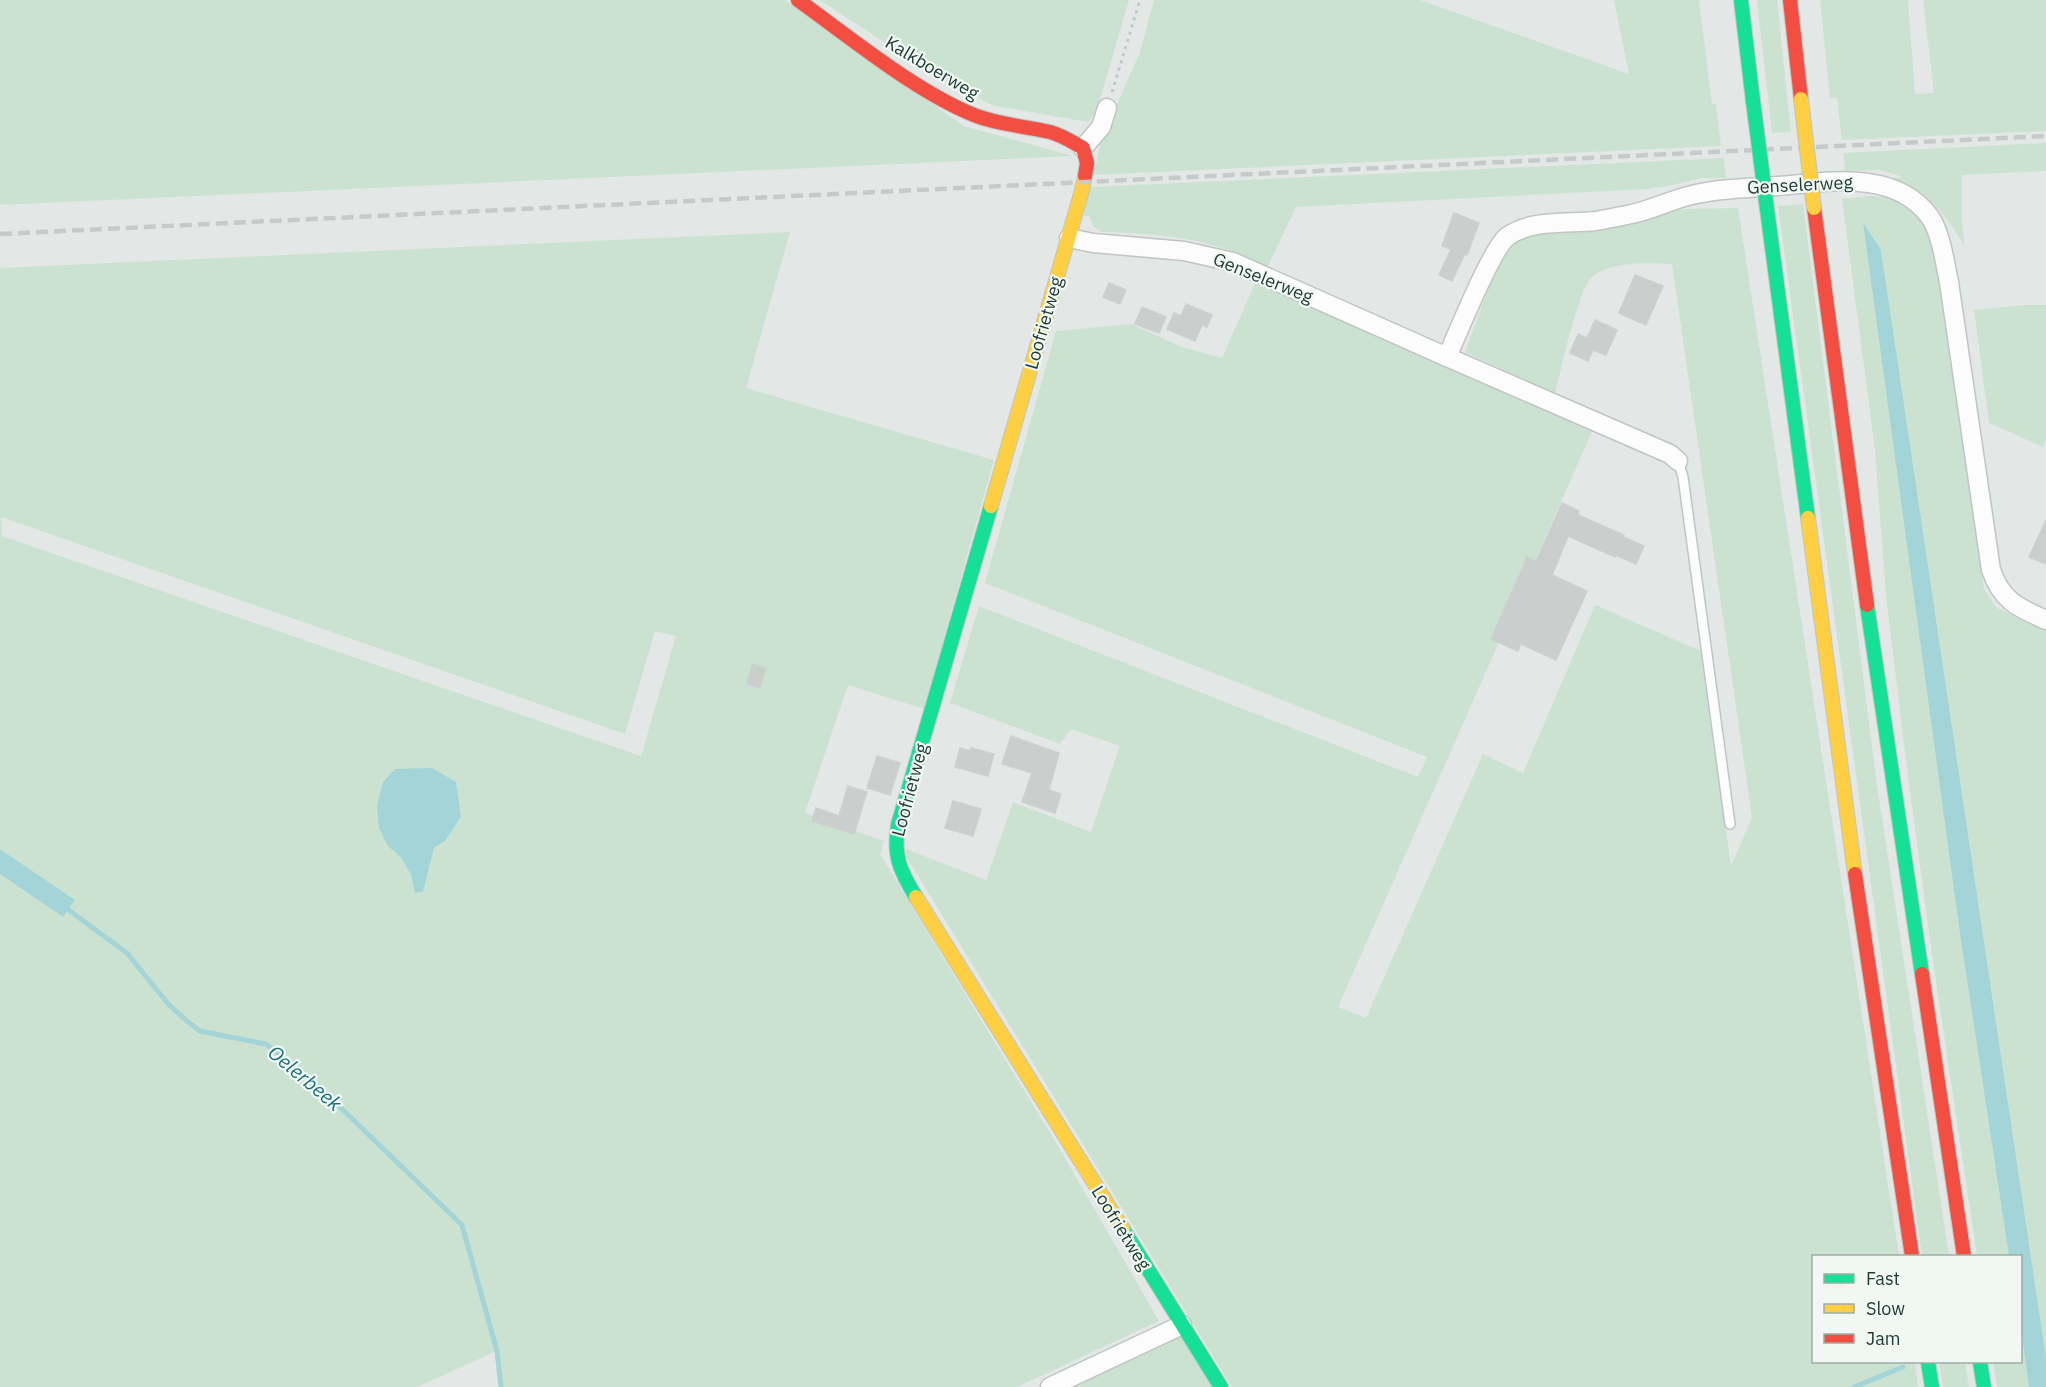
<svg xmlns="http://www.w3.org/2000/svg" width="2046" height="1387" viewBox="0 0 2046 1387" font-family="'IBM Plex Sans',sans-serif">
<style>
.green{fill:#cbe2d1;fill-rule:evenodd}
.water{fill:#a2d4d8}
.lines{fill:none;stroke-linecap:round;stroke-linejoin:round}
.stream{stroke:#a2d4d8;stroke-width:5}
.building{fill:#cacfcd;stroke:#cbd1cf;stroke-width:1.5}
.lane-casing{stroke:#c0c5c3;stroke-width:12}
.street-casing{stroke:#c0c5c3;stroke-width:21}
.fast-casing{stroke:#bec6c3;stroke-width:16}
.slow-casing{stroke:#bec6c3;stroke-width:16}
.jam-casing{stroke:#bec6c3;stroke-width:16}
.path{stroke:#c0c9c4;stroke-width:3;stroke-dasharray:3 4.5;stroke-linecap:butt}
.lane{stroke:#fbfcfb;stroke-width:9}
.street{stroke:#fbfcfb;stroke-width:18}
.fast{stroke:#16e098;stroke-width:14}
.slow{stroke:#ffcf43;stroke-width:14}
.jam{stroke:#f24e42;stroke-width:14}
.rail{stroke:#c6cac9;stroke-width:4.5;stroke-dasharray:12 6;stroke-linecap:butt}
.fast-bridge-casing{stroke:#bbc5c2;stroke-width:16;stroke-linecap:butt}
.slow-bridge-casing{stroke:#bbc5c2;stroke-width:16;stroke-linecap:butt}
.fast-bridge{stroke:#16e098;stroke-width:14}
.slow-bridge{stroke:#ffcf43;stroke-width:14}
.labels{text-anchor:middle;stroke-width:4.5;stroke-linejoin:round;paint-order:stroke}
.street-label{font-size:18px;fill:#203c33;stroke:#f1f8f4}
.water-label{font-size:20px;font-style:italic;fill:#197079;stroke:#f1f8f4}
</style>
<rect width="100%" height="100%" fill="#e3e8e6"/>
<!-- green -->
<g class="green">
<path d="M0,0h785l179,126 109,30 -1073,49z"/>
<path d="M820,0h309l-30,103 -6,13 -5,6 -93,-16 -49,-23z"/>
<path d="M1154,0h266l209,74 -15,-74h85l13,104h4l5,42 -627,29 7,-34 39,-89z"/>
<path d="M1757,0h20l14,132 -19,1z"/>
<path d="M1820,0h88l7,94 19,-1 -11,-93h123v131l-204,9 -5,-42h-7z"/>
<path d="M2046,143v28l-84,4v49l3,22c-14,-22 -30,-45 -53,-59 -7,-4 -15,-5 -23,-8l14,-2 -23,-7 -35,1 -2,-18z"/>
<path d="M1724,158l2,20h-25l-33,8 -21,3 -351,18 -29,61c-15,-7 -31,-16 -48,-21 -37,-12 -77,-14 -117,-15l-8,-5 -5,-11h-5l5,-29z"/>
<path d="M1868,196c14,1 29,1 41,10 27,22 34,76 39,108l36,275 13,19 49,22v728l-165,-1108 -17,-27 96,711 49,322h-32l-45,-301 -24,-179 -22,-179 -11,-147 -33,-251z"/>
<path d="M1803,204l74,581 72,471h-27l-144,-1050z"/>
<path d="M1738,208l161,1048h-85v106h101l3,25h-686l-328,-534 2,-4 80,31 27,-78 78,30 29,-86 -49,-17 -11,15 -110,-41 29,-97 439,171 9,-20 -442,-174 71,-252 75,-7 51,23 40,11 34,-77 338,146 -256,580 28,11 117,-264 40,19 72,-168 106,46 30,215 21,-48 -80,-554c-25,-1 -56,-3 -78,11 -16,12 -33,97 -39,119l-90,-42 33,-90 7,-13 20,-14 160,-26z"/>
<path d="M790,232l-44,156 248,72 -70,249 -76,-24 -43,128 79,28 -4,13 178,292 101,175 -142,66h-516l-4,-36 -80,36h-417v-513l63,43 12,-17 -75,-51v-581zM1,517l624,217 30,-103 21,5 -35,120 -639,-220zM456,782l5,35 -16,24 -11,7 -11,44 -8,1 -4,-18 -10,-18z"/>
<path d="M2024,305h22v135l-3,7 -54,-24 -15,-113z"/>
<path d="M2021,1331l8,56h-32l-4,-25h27z"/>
<path d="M1181,1334l31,53h-147z"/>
<path d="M1939,1362h26l4,25h-26z"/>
</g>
<!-- water -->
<g class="water">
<path d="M1863,222l18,28 165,1108v29h-17l-8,-56 -1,-75h-11l-49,-322z"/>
<path d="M432,768l24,14 5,35 -16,24 -11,7 -11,44 -8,1 -4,-18 -10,-18 -13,-11 -9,-18 -2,-22 6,-24 12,-13z"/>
<path d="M0,849l75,51 -12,17 -63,-43z"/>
</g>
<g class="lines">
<!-- stream -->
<g class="stream">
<path d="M63,906l64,47 42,52 18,16 13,10 66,13 44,34 152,147 35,126 4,36"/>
<path d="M1854,1387l49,-20"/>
</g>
</g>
<!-- building -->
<g class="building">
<path d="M1454,213l25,10 -12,32 -2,-1 -13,27 -13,-6 12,-26 -9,-3z"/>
<path d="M1635,275l28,11 -17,39 -27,-12z"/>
<path d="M1109,283l17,7 -6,14 -17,-7z"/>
<path d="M1186,304l26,11 -5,12 -5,-2 -7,16 -28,-12 7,-16 7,3z"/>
<path d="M1142,307l24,10 -7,16 -24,-9z"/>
<path d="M1595,320l22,10 -11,25 -13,-5 -5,11 -18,-8 8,-19 9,4z"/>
<path d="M1562,503l17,8 -1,4 46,20 -1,2 21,9 -8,18 -20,-9 -1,2 -47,-21 -16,39 35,16 -31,69 -35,-16 -3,7 -27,-12 36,-82 9,4z"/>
<path d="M2046,520v44l-17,-7z"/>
<path d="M753,664l13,4 -6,20 -13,-4z"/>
<path d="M1011,736l48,17 -10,37 12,4 -6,19 -33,-11 10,-29 -30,-9z"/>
<path d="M960,748l10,3 1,-3 23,6 -6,22 -33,-9z"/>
<path d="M877,756l23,7 -10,32 -23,-7z"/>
<path d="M848,786l19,6 -13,42 -42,-13 4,-13 23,8z"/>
<path d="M953,801l28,8 -8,27 -28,-8z"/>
</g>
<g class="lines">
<defs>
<path id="lane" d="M1678,461l5,16 47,347"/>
<g id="street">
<path d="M1083,148l18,-21 6,-19"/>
<path d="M1069,238l24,5 91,8 49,11 214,95c10,-22 45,-110 61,-121 25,-17 59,-12 88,-15 11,-2 21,-4 31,-6 23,-4 43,-15 65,-20 28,-7 58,-7 86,-9 51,-4 117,-17 152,31 11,16 15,46 19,65l42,288c11,31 26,37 55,50"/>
<path d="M1447,357l223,97 8,7"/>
<path d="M1050,1387l132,-62"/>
</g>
<g id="fast">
<path d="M1741,0l12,101"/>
<path d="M1767,209l41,309"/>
<path d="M1867,605l55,369"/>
<path d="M916,897c-16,-26 -23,-41 -18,-72l93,-319"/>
<path d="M1123,1229l98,158"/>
<path d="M1928,1362l4,25"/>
<path d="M1980,1362l4,25"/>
</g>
<g id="slow">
<path d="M991,506l90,-312 4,-18"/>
<path d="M1808,518l47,356"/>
<path d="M916,897l207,332"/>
</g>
<g id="jam">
<path d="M798,0c53,38 117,91 176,115 25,10 51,11 76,17 12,3 22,10 33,16l4,15 -2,13"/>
<path d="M1790,0l11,99"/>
<path d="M1814,208l53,397"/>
<path d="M1855,874l57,382"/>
<path d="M1922,974l42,282"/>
</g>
</defs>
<!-- lane casing -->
<use href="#lane" class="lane-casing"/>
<!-- street casing -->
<use href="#street" class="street-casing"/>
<!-- fast casing -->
<use href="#fast" class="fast-casing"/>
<!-- slow casing -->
<use href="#slow" class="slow-casing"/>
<!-- jam casing -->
<use href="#jam" class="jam-casing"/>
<!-- path -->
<path class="path" d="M1112,92l28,-92"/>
<!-- lane -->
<use href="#lane" class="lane"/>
<!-- street -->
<use href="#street" class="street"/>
<!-- fast -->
<use href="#fast" class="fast"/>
<!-- slow -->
<use href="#slow" class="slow"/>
<!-- jam -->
<use href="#jam" class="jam"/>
<!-- rail -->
<path class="rail" d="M0,234l2046,-98"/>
<defs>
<path id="fast-bridge" d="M1753,101l14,108"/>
<path id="slow-bridge" d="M1801,99l13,109"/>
</defs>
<!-- fast-bridge casing -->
<use href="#fast-bridge" class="fast-bridge-casing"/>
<!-- slow-bridge casing -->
<use href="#slow-bridge" class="slow-bridge-casing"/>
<!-- fast-bridge -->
<use href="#fast-bridge" class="fast-bridge"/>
<!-- slow-bridge -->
<use href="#slow-bridge" class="slow-bridge"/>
</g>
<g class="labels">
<!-- street labels -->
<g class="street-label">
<text transform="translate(932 68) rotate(31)" y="6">Kalkboerweg</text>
<text transform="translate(1800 185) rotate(-3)" y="6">Genselerweg</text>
<text transform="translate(1263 278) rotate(22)" y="6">Genselerweg</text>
<text transform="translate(1044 323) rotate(-74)" y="6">Loofrietweg</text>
<text transform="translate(910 790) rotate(-75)" y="6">Loofrietweg</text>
<text transform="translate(1121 1228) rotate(58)" y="6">Loofrietweg</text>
</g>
<!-- water labels -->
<g class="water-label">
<text transform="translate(305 1078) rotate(40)" y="7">Oelerbeek</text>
</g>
</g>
<!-- legend -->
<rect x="1812" y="1255" width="210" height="108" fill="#f1f8f4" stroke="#9dada7" stroke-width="1.5"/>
<rect x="1824" y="1274" width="30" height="9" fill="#16e098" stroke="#9dada7" stroke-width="1.5"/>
<text x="1866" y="1285" font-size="18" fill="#203c33">Fast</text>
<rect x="1824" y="1304" width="30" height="9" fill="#ffcf43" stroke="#9dada7" stroke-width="1.5"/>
<text x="1866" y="1315" font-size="18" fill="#203c33">Slow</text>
<rect x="1824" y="1334" width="30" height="9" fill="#f24e42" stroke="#9dada7" stroke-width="1.5"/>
<text x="1866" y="1345" font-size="18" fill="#203c33">Jam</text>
</svg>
